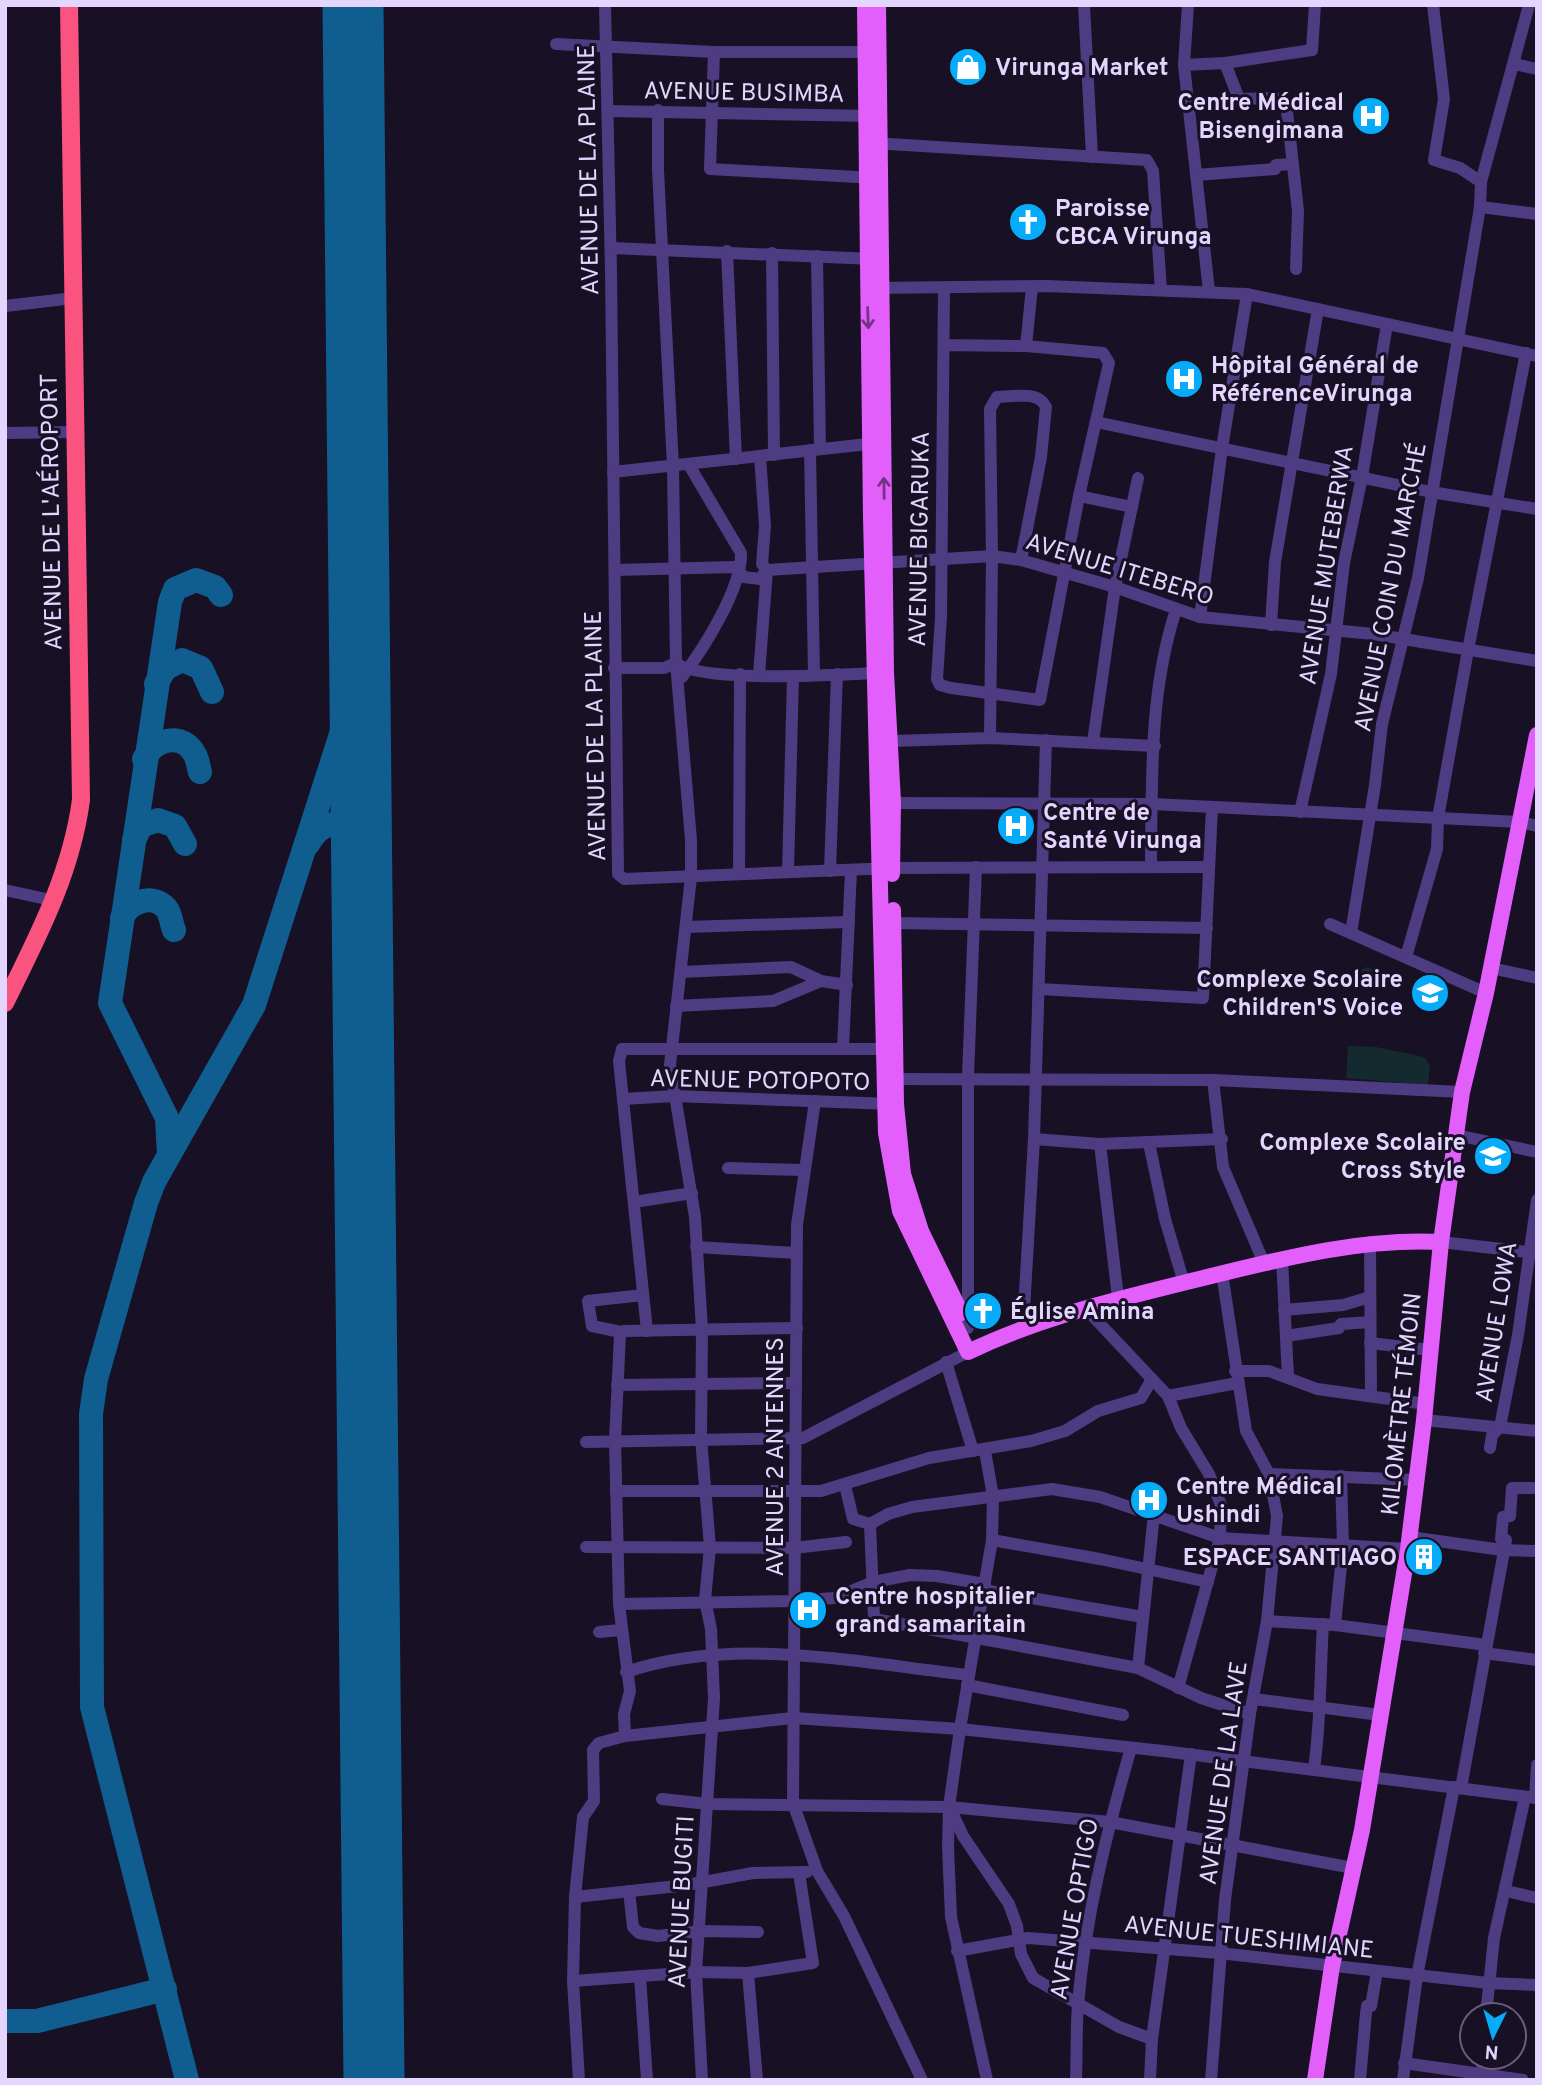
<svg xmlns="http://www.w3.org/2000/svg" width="1542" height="2085" viewBox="0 0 1542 2085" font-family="Overpass,sans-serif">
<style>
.grass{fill:#132a2f}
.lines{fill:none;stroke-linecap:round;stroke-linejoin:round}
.taxiway{stroke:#0f5e8f;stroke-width:24}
.runway{stroke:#0f5e8f;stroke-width:61}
.minor{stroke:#4e3c83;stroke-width:12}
.major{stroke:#e25ffb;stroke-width:16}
.highway{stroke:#fb537f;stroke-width:18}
.oneway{stroke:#733485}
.labels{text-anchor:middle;stroke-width:6;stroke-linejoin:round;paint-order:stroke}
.poi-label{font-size:24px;font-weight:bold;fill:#e3d5fe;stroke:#181025;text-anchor:start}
.street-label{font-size:24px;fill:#e3d5fe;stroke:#181025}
</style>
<rect width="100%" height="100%" fill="#181025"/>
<!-- grass -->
<g class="grass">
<path d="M1366,967l31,11 -3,9 -31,-13 -2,-4z"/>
<path d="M1348,1046l28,1 48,10 6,8 -2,20 -82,-7z"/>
</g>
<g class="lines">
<!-- taxiway -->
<g class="taxiway">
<path d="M156,684l9,-15 17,-9 19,8 11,24"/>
<path d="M144,759c11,-20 39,-28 51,-4 3,5 3,11 5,17"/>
<path d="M134,840l7,-14 17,-6 17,6 10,18"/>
<path d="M308,844c17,-28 39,-26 54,3"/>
<path d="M122,918c7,-16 30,-25 44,-10 5,6 5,15 8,22"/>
<path d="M169,1155l-2,-37 -57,-115 60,-401 5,-13 21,-9 19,7 6,8"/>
<path d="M5,2021h32l128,-32"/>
<path d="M187,2080l-95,-373 -1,-293 5,-35 50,-176 8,-21 100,-177 106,-330"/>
</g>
<!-- runway -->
<path class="runway" d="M353,5l21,2075"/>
<!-- minor -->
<g class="minor">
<path d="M605,5l6,266 7,603 6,5 268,-11 316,-1"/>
<path d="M1084,5l8,152"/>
<path d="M1188,5l-4,60 25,226"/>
<path d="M1433,5l11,94 -10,61 26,8 21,14"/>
<path d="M556,44l158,8h160"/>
<path d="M714,52l-4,117 165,9"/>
<path d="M1225,63l14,36 36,-1 11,4 12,109 -2,58"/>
<path d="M1514,64l23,5"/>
<path d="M1184,65l41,-2 87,-13 3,-45"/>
<path d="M658,110v60l15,297 3,196 15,177v37l-21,188 25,152 7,112 -1,109 9,109 -5,53 6,29 3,69 -18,274 6,108"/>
<path d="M608,111l266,5"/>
<path d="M873,143l274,17 6,11 8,119"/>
<path d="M1196,175l79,-6 1,-4 17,-1"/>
<path d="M1480,207l57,7"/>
<path d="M611,248l263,11"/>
<path d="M727,251l9,208"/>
<path d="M772,253l2,202"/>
<path d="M817,256l3,193"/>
<path d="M875,288l171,-2 201,8 290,62"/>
<path d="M5,306l69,-8"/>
<path d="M944,345l82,1 77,7 6,10 -30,133 -39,204 -89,-12 -11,-3 -3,-6 4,-62 3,-329"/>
<path d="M1026,346l6,-59"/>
<path d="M1096,422l335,70 106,17"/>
<path d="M5,433l69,-1"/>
<path d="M810,450l4,225"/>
<path d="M613,472l264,-29"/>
<path d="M1079,496l53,11"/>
<path d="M615,570l120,-3 9,10 16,2 7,-9 225,-14 29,4 94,27 85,30 173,17 164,27"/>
<path d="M1200,617l22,-169 25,-154"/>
<path d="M1271,625l4,-63 43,-253"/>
<path d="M614,668h50l12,-5c29,21 165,11 207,10"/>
<path d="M759,675l8,-105 -5,-6 3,-38 -5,-70"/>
<path d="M682,677c22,-29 60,-89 59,-124l-52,-88"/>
<path d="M990,738l2,-182 -2,-147 7,-12c16,0 41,-7 49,10l-5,50 -20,103"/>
<path d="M891,741l99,-3 165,8"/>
<path d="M1093,742l22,-155 23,-109"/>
<path d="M887,803l265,1 368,18 17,4"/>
<path d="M1300,812l31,-138 13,-111 18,-86 25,-153"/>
<path d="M1151,867c1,-85 -2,-176 25,-257"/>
<path d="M830,871l7,-197"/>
<path d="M788,872l5,-196"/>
<path d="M739,874l1,-200"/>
<path d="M5,890l50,11"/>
<path d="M893,923l314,5"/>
<path d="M1330,924l156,69"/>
<path d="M686,927l163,-5"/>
<path d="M1351,933l24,-148 7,-61 36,-146 62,-371 1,-25 48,-177"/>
<path d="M1406,957l31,-108 1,-31 30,-168 58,-297"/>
<path d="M1491,968l46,10"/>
<path d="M681,972l110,-5 30,14 26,4"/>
<path d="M1039,989l164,9 9,-191"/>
<path d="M676,1006l97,-5 48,-20"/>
<path d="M843,1049l8,-179"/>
<path d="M896,1079l317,1 249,12"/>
<path d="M1213,1080l10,87 41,96"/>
<path d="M623,1099l51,-3 218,8"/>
<path d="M815,1101l-18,124 -4,578 24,68 27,45 78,164"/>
<path d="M1456,1135l81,17"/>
<path d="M1034,1139l66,5 122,-5"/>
<path d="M1149,1143l16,76 19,64"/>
<path d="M1100,1144l18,154"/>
<path d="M728,1168l75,2"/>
<path d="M634,1202l58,-9"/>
<path d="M1370,1242l1,154"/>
<path d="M1441,1242l95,11"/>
<path d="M696,1247l100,6"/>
<path d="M1282,1259l6,118"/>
<path d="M1085,1308l83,88 13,32 28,46 12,31 -1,33 -42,150"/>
<path d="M1284,1310l59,-5 27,-8"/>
<path d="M1023,1327l11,-188 12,-399"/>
<path d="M968,1328v-251l8,-210"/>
<path d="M647,1331l-28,-270 3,-12h268"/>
<path d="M621,1332l-29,-6 -4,-25 55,-6"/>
<path d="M1286,1336l53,-8 2,-4 29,-2"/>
<path d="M1370,1343l61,7"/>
<path d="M946,1362l27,89"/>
<path d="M1235,1371h34l48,18 109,15"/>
<path d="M617,1385l179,-2"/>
<path d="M1168,1396l69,-13"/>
<path d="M1424,1420l113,11"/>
<path d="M586,1442l217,-4 165,-86"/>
<path d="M1490,1448l2,-13 8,-8 18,-92 19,-135"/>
<path d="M985,1451l8,45 -1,44 -32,189 -11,78 -1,40 3,70 36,163"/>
<path d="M1269,1474l148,6"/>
<path d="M845,1485l8,34 17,5 18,-10 24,-7 140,-18 48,8 120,41 188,11"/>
<path d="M616,1491h205l108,-33 102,-17 34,-10 33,-20 43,-13 11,-19"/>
<path d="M870,1524l4,95 264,49 63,30 49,16"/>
<path d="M1410,1537l92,13 35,1"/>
<path d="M992,1540l108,19 108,23"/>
<path d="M586,1547l208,1 52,-6"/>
<path d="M984,1590l159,27"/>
<path d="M619,1604l176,-3 39,-3 39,-16 37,-7 27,1 48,8"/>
<path d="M1267,1621l68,4 151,20"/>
<path d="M1335,1625l8,-79 -2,-70"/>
<path d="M599,1632l22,-2"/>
<path d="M1484,1653l53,7"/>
<path d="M1138,1668l16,-154"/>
<path d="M626,1672c111,-37 230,-9 343,3"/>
<path d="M967,1685l156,30"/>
<path d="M1254,1699l126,16"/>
<path d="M625,1736l-1,-22 6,-23 -11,-87 -4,-163 5,-107 4,-3 173,-3"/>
<path d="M1314,1769c7,-48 6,-96 9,-145"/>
<path d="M1461,1788l45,-248 -5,-1 2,-22 7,-1 2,-28h25"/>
<path d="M1535,1798l2,-33"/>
<path d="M662,1799l46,5 241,3 161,15 243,46"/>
<path d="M951,1810l12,26 46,68 8,22 4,28 12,24 86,49 33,12"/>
<path d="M629,1891l4,36 6,6 19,3 43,-5 57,1"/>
<path d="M1506,1891l31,7"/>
<path d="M575,1897l8,-80 11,-16 -1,-51 6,-7 26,-7 168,-18 167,11 203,22 374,47"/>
<path d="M957,1951l71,-13 191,15 269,30 49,2"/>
<path d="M748,1973l9,107"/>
<path d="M640,1976l7,104"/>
<path d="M573,1981l2,-84 112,-12 66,-12 54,-1"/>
<path d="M1486,2015l8,-77 31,-141"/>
<path d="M1404,2063l119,17"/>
<path d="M1482,2079l1,-22"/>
<path d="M579,2080l-6,-99 123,-9 52,1 65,-10 -14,-90"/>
<path d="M1076,2080c1,-25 0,-51 2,-75 7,-87 29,-174 53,-257"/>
<path d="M1150,2080l2,-41 39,-285"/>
<path d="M1211,2080l14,-180 25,-186 17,-93 10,-105 -8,-42 -23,-43 -24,-158"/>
<path d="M1360,2080l6,-67 1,-7h4l6,-35"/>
<path d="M1403,2080l14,-104 37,-189"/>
</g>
<!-- major -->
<g class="major">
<path d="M865,5l6,512 15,616 14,78 68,141c73,-35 150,-53 227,-72 82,-20 161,-42 246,-38"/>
<path d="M878,5l8,668 7,129 -1,72"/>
<path d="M893,910l3,194 7,70 18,57 40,82"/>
<path d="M1315,2080l17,-114 30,-136 46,-281 16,-129 17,-178 21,-150 24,-99 51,-258"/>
</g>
<!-- highway -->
<path class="highway" d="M5,1003c33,-67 66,-129 76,-203l-12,-795"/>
</g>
<!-- one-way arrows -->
<defs><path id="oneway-shaft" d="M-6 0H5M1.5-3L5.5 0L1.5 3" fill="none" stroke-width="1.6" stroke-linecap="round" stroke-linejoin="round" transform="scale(1.75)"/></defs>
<g class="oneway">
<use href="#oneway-shaft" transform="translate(868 318) rotate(88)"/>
<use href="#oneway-shaft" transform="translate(884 488) rotate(-91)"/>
</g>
<!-- icons -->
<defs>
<symbol id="shop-disc" viewBox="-11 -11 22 22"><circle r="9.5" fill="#06acf9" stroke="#181025"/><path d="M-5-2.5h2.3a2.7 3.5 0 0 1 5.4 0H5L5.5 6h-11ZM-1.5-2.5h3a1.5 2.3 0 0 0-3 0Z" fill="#fff"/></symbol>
<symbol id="hospital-disc" viewBox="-11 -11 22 22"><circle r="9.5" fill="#06acf9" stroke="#181025"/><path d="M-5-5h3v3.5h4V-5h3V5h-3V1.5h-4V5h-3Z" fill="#fff"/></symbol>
<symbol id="church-disc" viewBox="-11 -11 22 22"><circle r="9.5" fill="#06acf9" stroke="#181025"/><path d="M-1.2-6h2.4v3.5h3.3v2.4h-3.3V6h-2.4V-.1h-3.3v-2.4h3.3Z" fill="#fff"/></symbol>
<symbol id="school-disc" viewBox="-11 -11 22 22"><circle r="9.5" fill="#06acf9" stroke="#181025"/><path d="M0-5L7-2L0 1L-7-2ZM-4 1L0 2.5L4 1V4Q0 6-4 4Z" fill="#fff"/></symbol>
<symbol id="building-disc" viewBox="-11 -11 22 22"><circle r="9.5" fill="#06acf9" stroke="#181025"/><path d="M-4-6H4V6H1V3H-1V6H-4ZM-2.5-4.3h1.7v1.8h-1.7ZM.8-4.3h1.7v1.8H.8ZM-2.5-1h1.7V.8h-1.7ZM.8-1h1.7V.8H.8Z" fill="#fff"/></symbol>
</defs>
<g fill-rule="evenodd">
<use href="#shop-disc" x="946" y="45" width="44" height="44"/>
<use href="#hospital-disc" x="1349" y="94" width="44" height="44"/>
<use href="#church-disc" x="1006" y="200" width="44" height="44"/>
<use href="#hospital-disc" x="1162" y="357" width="44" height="44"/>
<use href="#hospital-disc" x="994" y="804" width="44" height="44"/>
<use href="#school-disc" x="1408" y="971" width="44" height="44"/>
<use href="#school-disc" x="1471" y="1134" width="44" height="44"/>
<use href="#church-disc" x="961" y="1289" width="44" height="44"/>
<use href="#hospital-disc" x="1127" y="1478" width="44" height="44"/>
<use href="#building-disc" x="1402" y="1535" width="44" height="44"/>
<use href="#hospital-disc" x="786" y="1588" width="44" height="44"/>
</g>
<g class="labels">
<!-- poi labels -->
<g class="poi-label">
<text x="995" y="75">Virunga Market</text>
<text x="1344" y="110" text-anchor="end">Centre Médical<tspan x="1344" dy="28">Bisengimana</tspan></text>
<text x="1055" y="216">Paroisse<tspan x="1055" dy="28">CBCA Virunga</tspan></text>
<text x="1211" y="373">Hôpital Général de<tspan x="1211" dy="28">RéférenceVirunga</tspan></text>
<text x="1043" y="820">Centre de<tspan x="1043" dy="28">Santé Virunga</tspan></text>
<text x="1403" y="987" text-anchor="end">Complexe Scolaire<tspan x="1403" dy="28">Children'S Voice</tspan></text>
<text x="1466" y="1150" text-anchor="end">Complexe Scolaire<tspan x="1466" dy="28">Cross Style</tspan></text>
<text x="1010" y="1319">Église Amina</text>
<text x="1176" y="1494">Centre Médical<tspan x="1176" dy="28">Ushindi</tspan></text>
<text x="1397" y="1565" text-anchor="end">ESPACE SANTIAGO</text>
<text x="835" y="1604">Centre hospitalier<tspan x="835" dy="28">grand samaritain</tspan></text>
</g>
<!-- street labels -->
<g class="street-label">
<text transform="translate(744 92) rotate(1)" y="8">AVENUE BUSIMBA</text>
<text transform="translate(588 170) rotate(-91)" y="8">AVENUE DE LA PLAINE</text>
<text transform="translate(51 512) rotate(-91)" y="8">AVENUE DE L'AÉROPORT</text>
<text transform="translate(919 539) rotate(-89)" y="8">AVENUE BIGARUKA</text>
<text transform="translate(1326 565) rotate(-81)" y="8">AVENUE MUTEBERWA</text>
<text transform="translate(1120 569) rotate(17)" y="8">AVENUE ITEBERO</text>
<text transform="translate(1390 587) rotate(-79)" y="8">AVENUE COIN DU MARCHÉ</text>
<text transform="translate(595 736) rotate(-91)" y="8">AVENUE DE LA PLAINE</text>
<text transform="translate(760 1080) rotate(1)" y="8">AVENUE POTOPOTO</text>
<text transform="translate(1496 1322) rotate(-81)" y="8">AVENUE LOWA</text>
<text transform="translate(1401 1404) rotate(-84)" y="8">KILOMÈTRE TÉMOIN</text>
<text transform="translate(775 1457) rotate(-90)" y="8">AVENUE 2 ANTENNES</text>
<text transform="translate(1223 1773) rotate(-82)" y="8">AVENUE DE LA LAVE</text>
<text transform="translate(681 1902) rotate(-87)" y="8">AVENUE BUGITI</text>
<text transform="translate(1074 1909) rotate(-80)" y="8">AVENUE OPTIGO</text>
<text transform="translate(1249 1937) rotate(6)" y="8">AVENUE TUESHIMIANE</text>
</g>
</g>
<!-- border -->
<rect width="1542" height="2085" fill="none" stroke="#e3d5fe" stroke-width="14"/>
<!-- north arrow -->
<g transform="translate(1493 2036) rotate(185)"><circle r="33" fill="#181025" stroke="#695f7c" stroke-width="2"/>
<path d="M0-5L12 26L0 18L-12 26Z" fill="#06acf9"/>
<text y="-10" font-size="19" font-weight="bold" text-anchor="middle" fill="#e3d5fe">N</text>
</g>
</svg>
